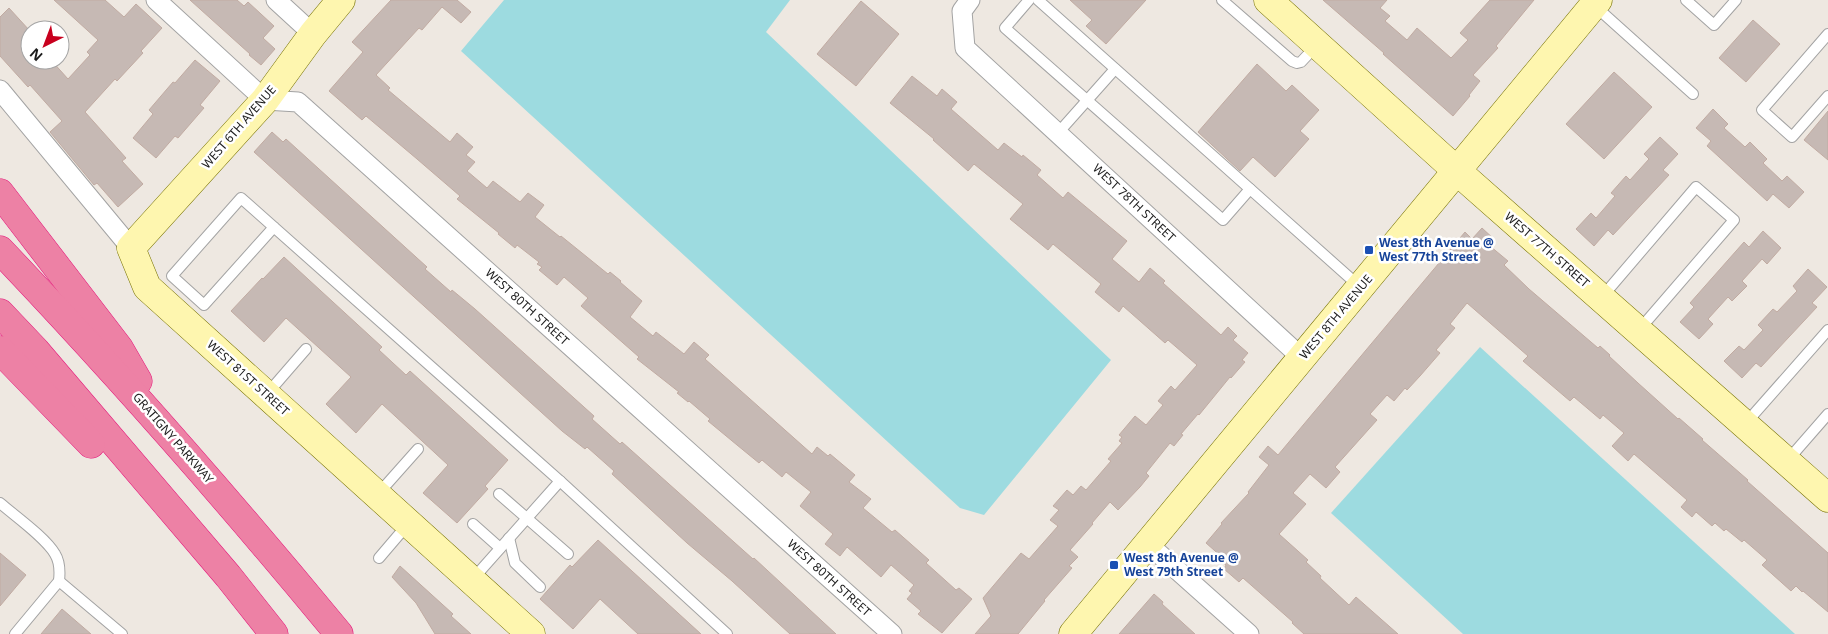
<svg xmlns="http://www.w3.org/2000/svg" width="1828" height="634" viewBox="0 0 1828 634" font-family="'Noto Sans',sans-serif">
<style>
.water{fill:#9ddbe0}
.building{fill:#c6b9b4;stroke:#c1aba2}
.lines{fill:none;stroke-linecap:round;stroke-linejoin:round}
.lane-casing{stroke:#a3a3a3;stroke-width:12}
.street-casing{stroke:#a3a3a3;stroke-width:21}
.secondary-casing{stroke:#767100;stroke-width:29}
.highway-casing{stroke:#e4167b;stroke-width:29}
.lane{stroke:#fff;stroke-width:10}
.street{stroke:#fff;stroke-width:19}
.secondary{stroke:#fef6af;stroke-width:28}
.highway{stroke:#ed81a5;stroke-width:28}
.transit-dot{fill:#1a4fb4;stroke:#fff;stroke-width:2}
.labels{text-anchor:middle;stroke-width:5;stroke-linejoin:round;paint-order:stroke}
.street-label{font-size:12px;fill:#1c1c1c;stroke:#fff}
.transit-label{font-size:12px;font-weight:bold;fill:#164399;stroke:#fff;text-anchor:start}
</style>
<rect width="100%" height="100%" fill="#eee8e1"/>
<!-- water -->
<g class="water">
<path d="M504,0h286l-24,32 345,328 -127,155 -24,-7 -499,-457z"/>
<path d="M1480,347l315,287h-332l-132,-121z"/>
</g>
<!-- building -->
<g class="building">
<path d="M54,0h51l19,17 12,-13 26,24 -21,23 2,2 -26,28 -2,-2 -30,33 41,46 -4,3 21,23 -25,23 -21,-24 -3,2 -44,-53 12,-11 -32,-36 -2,2 -28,-31v-39l9,-9 21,23v29h21l17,19 22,-24 -3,-3 11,-12z"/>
<path d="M190,0h47l7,6 4,-4 26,24 -11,12 12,11 -14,16 -12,-10 1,-1z"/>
<path d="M391,0h66l14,12 -10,11 -19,-16 -20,23 -3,-2 -43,47 14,13 -2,2 62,52 7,-9 16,14 -7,8 9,7 -8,9 20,17 6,-7 27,21 8,-9 16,12 -9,12 25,20 1,-1 47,38 2,-2 11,9 -1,1 22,19 -12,16 23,19 3,-4 28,22 10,-12 15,13 -4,4 107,95 5,-7 11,9 2,-2 25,21 -6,7 22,17 -8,9 29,24 3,-2 34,30 -3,3 30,27 3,-2 13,11 -30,34 -24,-19 3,-3 -14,-12 5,-6 -3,-2 5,-6 -23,-20 -10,12 -34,-30 -7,9 -15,-12 8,-10 -33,-28 11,-14 -25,-20 -4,5 -20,-17 -3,3 -22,-18 -29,-24 2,-2 -21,-18 -1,1 -11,-9 2,-1 -42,-33 2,-2 -58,-51 7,-8 -24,-21 -7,8 -18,-15 3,-3 -5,-3 2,-2 -22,-17 -2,3 -17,-14 1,-1 -42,-34 3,-3 -43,-37 -51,-43 -4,4 -33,-29 34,-39 -11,-10z"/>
<path d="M1070,0h76l-40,44 -20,-18 6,-6z"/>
<path d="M1323,0h64l-7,8 10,8 -5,5 22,19 10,-12 34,30 17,-18 -8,-7 30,-33h44l-38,46 2,2 -25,27 7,6 -11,14 1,1 -17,20 -70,-62 1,-1z"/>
<path d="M861,1l38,33 -43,52 -39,-32z"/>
<path d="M1753,20l27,24 -34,38 -27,-24z"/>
<path d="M195,60l25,21 -20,24 4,3 -26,30 -3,-2 -19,22 -23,-20 20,-24 -4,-4 24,-28 2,1z"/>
<path d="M1257,64l29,27 6,-6 27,25 -19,21 9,8 -34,38 -22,-20 -13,14 -42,-39z"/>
<path d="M1614,72l38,35 -48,52 -38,-35z"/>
<path d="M912,76l25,20 5,-7 15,13 -6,7 47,41 6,-7 18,14 1,-2 18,15 -4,5 26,23 5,-6 59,49 -15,18 27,23 11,-14 15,13 -2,2 58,52 7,-8 9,9 -4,4 15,13 -6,7 3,2 -14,16 -1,-1 -31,38 -1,-1 -17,20 2,1 -9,11 -4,-3 -24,30 3,3 -9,11 -22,23 -8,-8 -18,21 1,1 -23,26 8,7 -9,9 3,2 -28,32 1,1 -27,33h-43l16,-18 -8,-18 38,-45 8,6 29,-33 -8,-6 9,-10 -6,-4 14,-16 6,5 8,-9 5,4 25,-29 -3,-2 14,-16 -3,-2 3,-4 -3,-2 16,-19 11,9 17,-20 -5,-4 13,-15 4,4 22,-25 -29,-25 -3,3 -42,-37 -4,6 -24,-20 6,-8 -48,-40 -5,6 -38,-31 13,-15 -49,-40 -6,7 -35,-31 1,-1 -44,-36z"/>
<path d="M1713,109l15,15 -4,4 21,19 5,-5 17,17 -4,4 19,18 5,-5 17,16 -15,16 -16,-14 -6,7 -60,-55 4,-5 -15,-13z"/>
<path d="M1828,111v49l-24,-20z"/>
<path d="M272,132l11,10 3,-3 141,128 -2,2 26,23 1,-2 23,19 119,107 -2,3 28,25 2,-2 131,117 1,-1 82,76h-46l-58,-53 -45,-38 -75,-69 2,-3 -27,-24 -2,2 -23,-18 -308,-279z"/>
<path d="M1660,137l18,17 -15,16 6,5 -56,60 -5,-5 -14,16 -18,-17 15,-16 5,5 19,-22 -4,-3 15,-17 4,4 19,-21 -5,-5z"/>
<path d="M1482,228l13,12 -5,6 18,15 -4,4 25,24 69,59 2,-2 10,9 -1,1 29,27 40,36 1,-1 24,21 -1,1 46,40 -1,1 81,72v59l-25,-21 -1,1 -6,-6 -5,5 -29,-26 5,-5 -23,-20 -2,2 -16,-13 -2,2 -9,-8 -3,3 -16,-14 -4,5 -11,-10 6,-7 -53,-46 -6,7 -16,-15 12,-13 -21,-18 -3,4 -26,-22 -4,4 -47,-40 5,-5 -61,-53 -17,21 5,4 -19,22 4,3 -20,23 -13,14 -2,-2 -11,13 -7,-6 -17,19 7,6 -42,47 5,5 -14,16 -16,-14 -17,19 13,11 -27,30 29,26 -2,2 15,14 -1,2 29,27 7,-8 42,37h-94l-12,-11 1,-1 -50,-44 -4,4 -15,-13 2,-4 -6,-5 3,-2 -17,-15 16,-19 -1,-1 28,-30 -1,-1 21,-27 -10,-8 9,-11 10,9 187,-223 7,7z"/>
<path d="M1763,231l18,17 -14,16 -5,-5 -20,22 5,5 -15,15 -4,-4 -20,22 5,5 -14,15 -19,-17 14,-15 -4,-4 54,-61 5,5z"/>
<path d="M284,257l98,90 -3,3 27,25 4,-4 98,89 -23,26 3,3 -31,34 -34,-30 25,-28 -66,-61 -26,29 -30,-29 25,-27 -65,-59 -22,24 -33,-31 31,-33 1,1z"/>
<path d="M1808,269l19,18 -15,16 5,4 -56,60 -5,-4 -14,15 -18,-17 15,-15 5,4 19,-20 -5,-5 15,-16 4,3 20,-21 -4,-5z"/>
<path d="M598,540l103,94h-63l-38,-35 -27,30 -33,-30 30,-34 2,2z"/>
<path d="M0,553l26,22 -26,31z"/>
<path d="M400,566l53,48 -2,2 20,18h-36l-19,-31 -24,-26z"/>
<path d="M1154,594l9,8 -1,2 33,30h-76z"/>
<path d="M62,609l29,25h-50z"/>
</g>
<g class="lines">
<defs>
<g id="lane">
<path d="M1029,0l-24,28 218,192 27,-31"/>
<path d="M1038,0l321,286"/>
<path d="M1222,0l70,61 5,2 4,-1 15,-16"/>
<path d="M1686,0l28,25 22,-25"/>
<path d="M1595,6l98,88"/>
<path d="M1828,34l-66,76 30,27 36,-41"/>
<path d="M1058,133l57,-64"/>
<path d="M274,227l-70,78 -32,-29 69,-78 319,283 -88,99"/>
<path d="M1602,297l94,-110 38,33 -95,110"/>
<path d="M267,394l39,-45"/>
<path d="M1746,423l82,-93"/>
<path d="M1787,461l41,-47"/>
<path d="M560,481l167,153"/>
<path d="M378,494l40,-45"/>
<path d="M499,494l69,60"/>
<path d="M0,503c15,13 46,35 55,51 5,8 5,18 4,27"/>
<path d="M473,524l27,24"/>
<path d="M509,538l6,25 25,24"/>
<path d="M379,558l29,-34"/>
<path d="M15,634l44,-53 63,53"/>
</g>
<g id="street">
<path d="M156,0l109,100 33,2 594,532"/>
<path d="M276,0l37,34"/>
<path d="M970,0l-8,11 3,37 337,310"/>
<path d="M0,90l131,158"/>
<path d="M1148,544l101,90"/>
</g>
<g id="secondary">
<path d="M341,0l-28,34 -48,66 -134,148 16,39 384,347"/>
<path d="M1268,0l189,171 371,327"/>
<path d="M1073,634l525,-634"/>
</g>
<g id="highway">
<path d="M0,193l119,155 19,33"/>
<path d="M0,250c118,124 230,252 339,384"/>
<path d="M0,313l36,38 192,225 46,58"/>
<path d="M0,350l91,94"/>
</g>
</defs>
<!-- lane casing -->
<use href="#lane" class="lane-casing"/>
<!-- street casing -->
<use href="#street" class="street-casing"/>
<!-- secondary casing -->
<use href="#secondary" class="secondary-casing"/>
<!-- highway casing -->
<use href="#highway" class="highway-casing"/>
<!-- lane -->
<use href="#lane" class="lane"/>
<!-- street -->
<use href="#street" class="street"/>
<!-- secondary -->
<use href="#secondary" class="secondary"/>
<!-- highway -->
<use href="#highway" class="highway"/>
</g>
<!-- markers -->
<g class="transit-dot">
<rect x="1364" y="245" width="10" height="10" rx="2.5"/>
<rect x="1109" y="560" width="10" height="10" rx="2.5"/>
</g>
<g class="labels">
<!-- street labels -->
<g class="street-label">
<text transform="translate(239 127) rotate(-49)" y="4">WEST 6TH AVENUE</text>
<text transform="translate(1134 203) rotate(43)" y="4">WEST 78TH STREET</text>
<text transform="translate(1547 250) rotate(41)" y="4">WEST 77TH STREET</text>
<text transform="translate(527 307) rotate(42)" y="4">WEST 80TH STREET</text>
<text transform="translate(1336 317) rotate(-50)" y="4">WEST 8TH AVENUE</text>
<text transform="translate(248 378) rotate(42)" y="4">WEST 81ST STREET</text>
<text transform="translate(173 438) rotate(49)" y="4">GRATIGNY PARKWAY</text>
<text transform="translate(829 578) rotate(42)" y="4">WEST 80TH STREET</text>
</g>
<!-- transit labels -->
<g class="transit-label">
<text x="1379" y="247">West 8th Avenue @<tspan x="1379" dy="14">West 77th Street</tspan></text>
<text x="1124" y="562">West 8th Avenue @<tspan x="1124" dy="14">West 79th Street</tspan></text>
</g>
</g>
<!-- north arrow -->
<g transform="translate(45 45) rotate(222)"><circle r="24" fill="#ffffff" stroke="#a4a4a4"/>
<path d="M0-4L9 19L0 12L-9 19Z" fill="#c8001e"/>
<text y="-8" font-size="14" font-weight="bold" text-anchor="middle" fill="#1c1c1c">N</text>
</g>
</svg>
